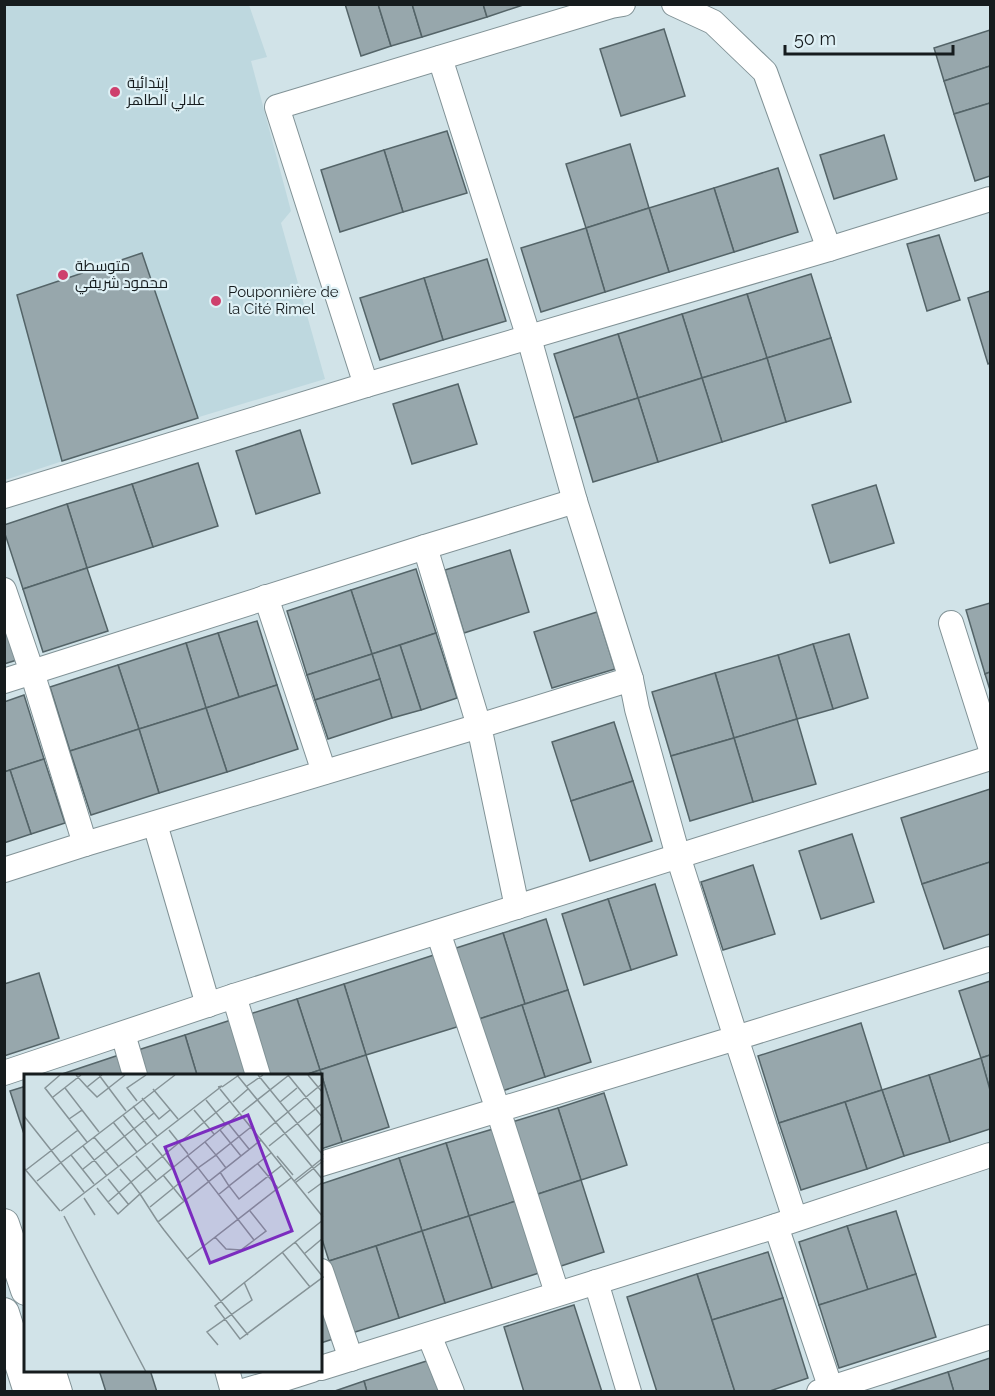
<svg xmlns="http://www.w3.org/2000/svg" width="995" height="1396" viewBox="0 0 995 1396" font-family="Raleway,Cairo,sans-serif">
<style>
.built{fill:#bed8df}
.building{fill:#97a7ac;stroke:#546468;stroke-width:1.5}
.lines{fill:none;stroke-linecap:round;stroke-linejoin:round}
.minor-casing{stroke:#819296;stroke-width:26}
.major-casing{stroke:#819296;stroke-width:32}
.minor{stroke:#fff;stroke-width:24}
.major{stroke:#fff;stroke-width:30}
.poi-dot{fill:#ce406d;stroke:#def0f5;stroke-width:2}
.labels{text-anchor:middle;stroke-width:4.5;stroke-linejoin:round;paint-order:stroke}
.poi-label{font-size:15px;fill:#161c1e;stroke:#def0f5;text-anchor:start}
.inset-road{fill:none;stroke:#869397;stroke-width:1.5}
.view{fill:#7b2cbf;fill-opacity:0.15;stroke:#7b2cbf;stroke-width:3}
.inset-edge{fill:none;stroke:#161c1e;stroke-width:3}
</style>
<rect width="100%" height="100%" fill="#d1e3e8"/>
<!-- built -->
<path class="built" d="M4,5h245l18,52 -16,4 40,150 -10,12 44,156 -159,48 -161,53z"/>
<!-- building -->
<g class="building">
<path d="M345,4h33l13,42 -30,10z"/>
<path d="M378,4h34l10,33 -31,9z"/>
<path d="M412,4h71l4,13 -65,20z"/>
<path d="M483,4h43l-39,13z"/>
<path d="M664,29l21,67 -64,20 -21,-67z"/>
<path d="M990,30v36l-46,15 -10,-33z"/>
<path d="M990,66v37l-36,11 -10,-33z"/>
<path d="M990,103v73l-15,5 -21,-67z"/>
<path d="M447,131l20,62 -64,19 -19,-62z"/>
<path d="M884,135l13,44 -63,20 -14,-44z"/>
<path d="M630,144l19,64 -63,20 -20,-64z"/>
<path d="M384,150l19,62 -63,20 -19,-62z"/>
<path d="M778,168l20,64 -64,20 -20,-64z"/>
<path d="M714,188l20,64 -65,20 -20,-64z"/>
<path d="M649,208l20,64 -64,20 -19,-64z"/>
<path d="M586,228l19,64 -64,20 -20,-64z"/>
<path d="M939,235l21,65 -33,11 -20,-67z"/>
<path d="M142,253l56,165 -136,43 -45,-166z"/>
<path d="M487,259l19,62 -63,19 -19,-62z"/>
<path d="M811,274l20,64 -64,20 -20,-64z"/>
<path d="M424,278l19,62 -63,20 -20,-62z"/>
<path d="M990,291v72l-2,1 -20,-66z"/>
<path d="M747,294l20,64 -65,20 -20,-64z"/>
<path d="M682,314l20,64 -64,20 -20,-64z"/>
<path d="M618,334l20,64 -64,20 -20,-64z"/>
<path d="M831,338l20,64 -65,20 -19,-64z"/>
<path d="M767,358l19,64 -64,20 -20,-64z"/>
<path d="M702,378l20,64 -64,20 -20,-64z"/>
<path d="M458,384l19,60 -65,20 -19,-60z"/>
<path d="M638,398l20,64 -65,20 -19,-64z"/>
<path d="M300,430l20,63 -64,21 -20,-63z"/>
<path d="M198,463l20,63 -65,21 -21,-63z"/>
<path d="M132,484l21,63 -66,21 -20,-64z"/>
<path d="M876,485l18,58 -64,20 -18,-58z"/>
<path d="M67,504l20,64 -64,21 -19,-58v-6z"/>
<path d="M510,550l19,62 -65,21 -19,-63z"/>
<path d="M87,568l21,63 -65,21 -20,-63z"/>
<path d="M416,569l20,64 -64,21 -21,-64z"/>
<path d="M351,590l21,64 -65,21 -20,-64z"/>
<path d="M990,603v69l-5,2 -19,-64z"/>
<path d="M597,612l18,57 -63,19 -18,-56z"/>
<path d="M257,621l20,64 -38,12 -21,-64z"/>
<path d="M4,623l13,37 -13,4z"/>
<path d="M218,633l21,64 -33,11 -20,-65z"/>
<path d="M436,633l21,65 -36,12 -21,-65z"/>
<path d="M849,634l19,64 -35,11 -20,-65z"/>
<path d="M186,643l20,65 -67,21 -21,-64z"/>
<path d="M813,644l20,65 -36,10 -19,-64z"/>
<path d="M400,645l21,65 -29,8 -20,-64z"/>
<path d="M372,654l8,25 -65,21 -8,-25z"/>
<path d="M778,655l19,64 -63,19 -19,-65z"/>
<path d="M118,665l21,64 -69,22 -20,-64z"/>
<path d="M990,672v18l-5,-16z"/>
<path d="M715,673l19,65 -63,18 -19,-64z"/>
<path d="M380,679l12,39 -64,21 -13,-39z"/>
<path d="M277,685l21,64 -71,23 -21,-64z"/>
<path d="M24,695l20,64 -40,13v-70z"/>
<path d="M206,708l21,64 -68,21 -20,-64z"/>
<path d="M797,719l19,65 -63,18 -19,-64z"/>
<path d="M614,722l19,59 -62,20 -19,-59z"/>
<path d="M139,729l20,64 -68,22 -21,-64z"/>
<path d="M734,738l19,64 -63,19 -19,-65z"/>
<path d="M44,759l21,64 -34,11 -21,-64z"/>
<path d="M10,770l21,64 -27,9v-71z"/>
<path d="M633,781l19,60 -62,20 -19,-60z"/>
<path d="M990,789v73l-68,22 -21,-66z"/>
<path d="M852,834l22,68 -53,17 -22,-68z"/>
<path d="M990,862v72l-46,15 -22,-65z"/>
<path d="M753,865l22,69 -52,16 -22,-68z"/>
<path d="M655,884l22,71 -46,15 -23,-71z"/>
<path d="M608,899l23,71 -47,15 -22,-71z"/>
<path d="M546,919l22,71 -43,14 -22,-71z"/>
<path d="M503,933l22,71 -49,16 -23,-71z"/>
<path d="M437,954l23,72 -94,29 -22,-71z"/>
<path d="M39,973l20,65 -55,18v-72z"/>
<path d="M990,981v74l-9,3 -22,-67z"/>
<path d="M344,984l22,71 -46,15 -23,-71z"/>
<path d="M568,990l23,72 -46,15 -23,-72z"/>
<path d="M297,999l23,71 -15,5h-36l-19,-61z"/>
<path d="M522,1005l23,72 -46,15 -23,-72z"/>
<path d="M231,1020l18,55h-52l-12,-40z"/>
<path d="M861,1023l21,67 -103,33 -21,-67z"/>
<path d="M185,1035l12,40h-51l-8,-25z"/>
<path d="M119,1055l7,20h-67z"/>
<path d="M366,1055l23,72 -47,15 -22,-72z"/>
<path d="M990,1055v35l-9,-32z"/>
<path d="M981,1058l9,32v39l-40,13 -21,-67z"/>
<path d="M320,1070l22,72 -21,7v-74h-16z"/>
<path d="M929,1075l21,67 -46,14 -22,-66z"/>
<path d="M26,1086v54l-16,-49z"/>
<path d="M882,1090l22,66 -37,13 -22,-67z"/>
<path d="M604,1093l23,72 -46,15 -23,-72z"/>
<path d="M845,1102l22,67 -66,21 -22,-67z"/>
<path d="M558,1108l23,72 -46,15 -23,-73z"/>
<path d="M493,1129l23,72 -47,15 -23,-73z"/>
<path d="M446,1143l23,73 -47,15 -23,-73z"/>
<path d="M399,1158l23,73 -93,30 -8,-25v-52z"/>
<path d="M581,1180l23,72 -46,15 -23,-72z"/>
<path d="M516,1201l23,72 -47,15 -23,-72z"/>
<path d="M896,1211l20,63 -48,16 -21,-64z"/>
<path d="M469,1216l23,72 -47,15 -23,-72z"/>
<path d="M847,1226l21,64 -49,15 -20,-63z"/>
<path d="M422,1231l23,72 -46,15 -23,-72z"/>
<path d="M376,1246l23,72 -47,15 -23,-72z"/>
<path d="M768,1252l15,46 -71,22 -15,-46z"/>
<path d="M697,1274l38,118h-78l-30,-95z"/>
<path d="M916,1274l20,63 -97,31 -20,-63z"/>
<path d="M783,1298l25,80 -41,14h-32l-23,-72z"/>
<path d="M321,1300l12,39 -12,4z"/>
<path d="M574,1305l28,87h-78l-20,-65z"/>
<path d="M436,1358l10,34h-79l-3,-11z"/>
<path d="M990,1358v34h-36l-6,-20z"/>
<path d="M99,1370h51l7,22h-51z"/>
<path d="M948,1372l6,20h-68z"/>
<path d="M364,1381l3,11h-35z"/>
</g>
<g class="lines">
<defs>
<g id="minor">
<path d="M674,4l39,18 52,50 64,177"/>
<path d="M440,58l89,280 46,163 56,178 6,30 41,147 58,182 -238,72 59,183"/>
<path d="M366,385l-89,-278 334,-101 12,-2"/>
<path d="M4,496l362,-111 463,-136 161,-50"/>
<path d="M425,547l150,-46"/>
<path d="M4,590l28,82 53,172"/>
<path d="M266,597l58,175"/>
<path d="M951,623l39,123"/>
<path d="M4,681l421,-134 54,179 -394,118 -81,26"/>
<path d="M155,824l53,181"/>
<path d="M517,907l-38,-181 152,-47"/>
<path d="M234,996l24,79"/>
<path d="M123,1034l12,41"/>
<path d="M4,1073l230,-77 756,-238"/>
<path d="M321,1164l177,-54 -60,-178"/>
<path d="M795,1219l-59,-181 254,-79"/>
<path d="M776,1226l56,166"/>
<path d="M321,1271l30,88"/>
<path d="M596,1282l33,110"/>
<path d="M429,1335l23,57"/>
<path d="M321,1368l455,-142 214,-71"/>
<path d="M227,1370l6,22"/>
<path d="M271,1383l41,-13"/>
<path d="M240,1392l31,-9 3,9"/>
<path d="M819,1392l171,-55"/>
</g>
<g id="major">
<path d="M4,1224l22,66"/>
<path d="M4,1313l25,79"/>
<path d="M50,1370l7,22"/>
</g>
</defs>
<!-- minor casing -->
<use href="#minor" class="minor-casing"/>
<!-- major casing -->
<use href="#major" class="major-casing"/>
<!-- minor -->
<use href="#minor" class="minor"/>
<!-- major -->
<use href="#major" class="major"/>
</g>
<!-- markers -->
<g class="poi-dot">
<circle cx="115" cy="92" r="6"/>
<circle cx="63" cy="275" r="6"/>
<circle cx="216" cy="301" r="6"/>
</g>
<g class="labels">
<!-- poi labels -->
<g class="poi-label">
<text x="127" y="88">إبتدائية<tspan x="127" dy="17">علالي الطاهر</tspan></text>
<text x="75" y="271">متوسطة<tspan x="75" dy="17">محمود شريفي</tspan></text>
<text x="228" y="297">Pouponnière de<tspan x="228" dy="17">la Cité Rimel</tspan></text>
</g>
</g>
<!-- overview -->
<g transform="translate(24 1074)">
<rect width="298" height="298" fill="#d1e3e8"/>
<path class="inset-road" d="M36,1l-15,13 42,54M52,1l11,12 15,-12M75,1l27,36M213,1l86,105M234,1l65,80M264,1l35,43M284,1l15,18M223,12l16,-11M63,13l10,10 28,-22M198,13l17,-12M41,14l17,22 -13,9M129,15l25,30M196,15l103,128M29,23l28,-22M118,24l17,21 11,-9M182,26l20,25 13,-11M113,27l-10,-13 19,-13M209,28l15,-13M256,28l17,-14M109,32l24,30M58,36l17,22M170,36l20,24M218,38l47,-37M99,41l23,29M0,42l60,76M89,48l24,30M204,49l21,26M145,56l19,24M196,56l21,26M236,61l63,-52M283,62l16,-14M70,63l25,30M237,66l-103,82 6,8 23,29 104,-81M181,68l11,13 -18,13 56,72M128,69l20,25M59,72l24,30M245,72l54,-43M247,79l-42,33 10,13 42,-33M47,81l23,29M112,82l20,24M253,82l16,19M234,90l20,24M0,94l36,43M202,94l-10,-13 35,-28M59,95l71,-56M96,95l11,13 99,-81M2,96l52,-40M139,101l21,26M84,105l21,26M13,107l138,-106M270,107l29,-23M271,109l28,-22M73,114l11,14 23,-20 9,12 86,-69M284,119l15,-11M194,121l11,-9 -9,-14M60,124l11,17M84,128l10,12 22,-20 18,28M126,133l48,-39 -11,-13M37,137l161,-125 -4,1M40,142l82,156M191,163l11,12 15,1 25,-19 -16,-20M271,168l28,35 -83,62 -25,-33 108,-86M258,178l28,35M280,180l19,-16M163,185l61,76M194,271l-11,-13 45,-32 -8,-18"/>
<path class="view" d="M224,41l44,116 -82,32 -45,-116z"/>
<rect width="298" height="298" class="inset-edge"/>
</g>
<!-- border -->
<rect width="995" height="1396" fill="none" stroke="#161c1e" stroke-width="12"/>
<!-- scale -->
<path d="M785 45v9h168v-9" fill="none" stroke="#161c1e" stroke-width="3"/>
<text x="794" y="45" font-size="18" fill="#161c1e" stroke="#def0f5" stroke-width="4.5" paint-order="stroke">50 m</text>
</svg>
